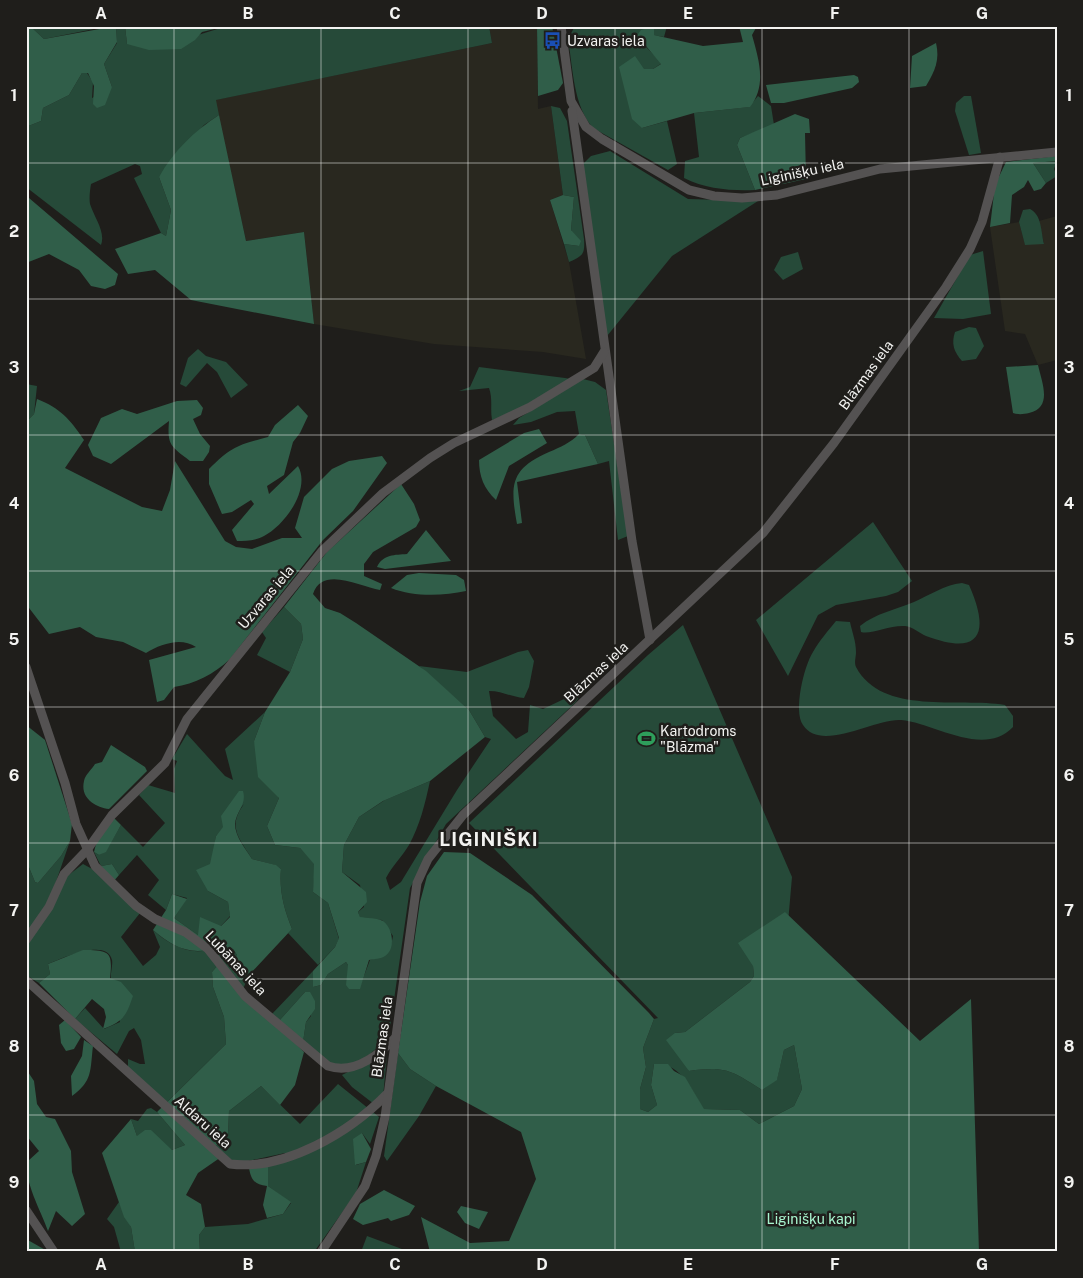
<svg xmlns="http://www.w3.org/2000/svg" width="1083" height="1278" viewBox="0 0 1083 1278" font-family="'Public Sans',sans-serif">
<style>
.built{fill:#29281f}
.green{fill:#264a39}
.forest{fill:#305e49}
.lines{fill:none;stroke-linecap:round;stroke-linejoin:round}
.minor{stroke:#545252;stroke-width:9}
.grid{fill:none;stroke:#f3f3f1;stroke-width:1;stroke-opacity:0.55}
.labels{text-anchor:middle;stroke-width:5;stroke-linejoin:round;paint-order:stroke}
.poi-label{font-size:14px;fill:#f3f3f1;stroke:#1f1e1b;text-anchor:start}
.street-label{font-size:14px;fill:#f3f3f1;stroke:#1f1e1b}
.park-label{font-size:14px;fill:#a8f5cf;stroke:#1f1e1b}
.district-label{font-size:19px;font-weight:bold;letter-spacing:1px;fill:#f3f3f1;stroke:#1f1e1b}
.neatline{fill:none;stroke:#f3f3f1;stroke-width:2}
.grid-label{font-size:16px;text-anchor:middle;font-weight:bold;fill:#f3f3f1}
</style>
<rect width="100%" height="100%" fill="#1f1e1b"/>
<!-- built -->
<g class="built">
<path d="M489,26h48l1,83 13,-3 12,89 -13,5 19,62 17,97 -43,-7 -109,-8 -120,-20 -10,-92 -58,9 -31,-141 277,-57z"/>
<path d="M1057,216v144l-19,5 -13,-31 -20,-3 -15,-104 29,-5 6,22h19l-5,-23z"/>
</g>
<!-- green -->
<g class="green">
<path d="M30,26h79l-65,13z"/>
<path d="M116,26h9l2,18 71,-9 29,-9h262l3,17 -276,57 3,15 -15,10 -45,52 12,33 -5,26 -5,-3 -27,-55 8,-4 -2,-8 -5,-2 -44,20c-1,6 -2,14 -1,20 4,13 16,28 11,41l-75,-58v-60l15,-6 2,-13 26,-13 13,-22h5l6,9 -1,16 20,-11 -8,-23 13,-21z"/>
<path d="M575,26h92l-3,11 -11,-2 1,-8 -20,14 11,5 17,17 -9,6h-9l-2,59 25,-7 10,43 -9,6 -75,-42c-20,-23 -20,-60 -25,-89z"/>
<path d="M758,96l13,10 3,19 -34,13 -3,7 18,45c-24,1 -49,-1 -71,-12l1,-17 14,-4 -5,-44 55,-6z"/>
<path d="M964,96h7l10,57 -12,2 -14,-44 1,-8z"/>
<path d="M551,106l9,2 7,13 17,118c1,15 -1,17 -15,23l-5,-18 15,2 -8,-16 3,-33 -11,-2z"/>
<path d="M610,151l78,48 70,2 -86,55 -65,80 -24,-172 8,-8z"/>
<path d="M1057,161l-3,8 3,7 -11,7 -13,-20z"/>
<path d="M1030,209c12,6 11,23 14,35l-19,1 -6,-23 4,-12z"/>
<path d="M983,251l8,63 -28,5 -29,-1 36,-63z"/>
<path d="M798,252l5,17 -20,11 -9,-10 7,-13z"/>
<path d="M969,327l7,1 8,18 -8,13 -14,2c-8,-9 -11,-17 -7,-29z"/>
<path d="M198,349l8,7 20,6 22,23 -17,13 -14,-26 -10,-9 -21,24 -6,-3 8,-26z"/>
<path d="M479,367l86,11 5,1 -59,35 -19,6c-2,-11 1,-21 -3,-32l-30,3 11,-4z"/>
<path d="M583,379l12,3 11,8 22,146 -10,4 -9,-79 -11,3 -13,-29 -6,-1 -4,-23 -18,1 -26,10 -18,3 6,-7z"/>
<path d="M26,384l11,2 -3,28 -8,8z"/>
<path d="M873,522l39,59 -14,11 -12,4 -50,9 -18,10 -30,61 -32,-56z"/>
<path d="M962,583l7,2c21,47 13,72 -43,51 -7,-3 -13,-9 -21,-10 -16,-1 -34,9 -44,6l-1,-6c16,-13 35,-16 54,-24 16,-7 30,-17 48,-19z"/>
<path d="M284,607l17,17 2,15 -13,33 -33,-17 9,-17 -4,-6z"/>
<path d="M836,621l14,1c2,10 6,19 6,30 0,5 -2,10 0,15 26,49 103,30 149,38l8,11v11c-30,31 -78,-4 -112,-7 -26,-2 -80,33 -98,5 -10,-14 1,-59 10,-73 6,-11 15,-21 23,-31z"/>
<path d="M683,625l109,252 -4,46 -35,43 1,10 -4,6 -65,50 -10,1 14,38c36,-5 42,-1 73,19l15,-11 7,-29 10,-5 8,44 -8,17 -35,18 -19,-14 -37,-1c-11,-20 -23,-47 -49,-45l-3,21 6,20 -9,7 -8,-3v-20l6,-22 -3,-19 11,-29 4,-1 -189,-195 179,-168z"/>
<path d="M528,650l6,11 -5,26 -5,11c-13,-1 -22,-7 -35,-7l4,25 23,23 12,-7 2,-27 13,4 40,-19 -7,12 -130,122 -36,64 -21,147c-14,17 -37,38 -61,28 -9,-4 -17,-15 -25,-21l3,-20 5,-6 -6,-24 -26,29 -7,-7 41,-43v16l8,-2 7,-11 18,-12 2,3 1,24h10l11,-29c16,-4 20,-8 23,-24l-11,-16 -22,-2 -2,-6 6,-5 -4,-22 -18,-13 2,-27 15,-28 26,-17 45,-19c-5,23 -10,44 -21,64 -7,12 -17,21 -23,33l4,12 11,-8 56,-92 34,-51 -6,-2 -16,-27 -50,-44 48,6 51,-20z"/>
<path d="M265,712l-11,29 25,57 -12,28 8,19 25,3 15,16 -2,28 15,11 11,36 -4,8 -17,18 -30,-32 4,-4c-8,-20 -13,-38 -11,-60l-6,-4 -23,-6c-13,-21 -25,-32 -8,-55l-28,32 -8,55 20,11 2,14 -9,10 -23,9 -24,-17 13,-20 -15,-4 -6,16 -18,-15 11,-15 -22,-25 -18,20 -7,-11 -11,2 -7,-14 5,3 7,-4 15,-26 22,22 22,-24 -26,-28 9,-10 27,8 -1,-24 3,-8 -5,-2 15,-25 38,42 8,4 -8,-31z"/>
<path d="M70,841l-22,64 -22,31v-76l9,22 3,1 23,-27z"/>
<path d="M83,864l11,6 46,43 -19,24 22,29 13,-11 4,-8 -7,-17c14,13 35,25 54,20l11,15 -6,7 1,15 11,30 2,27 -60,59 -38,-36v-8l12,5h5l-4,-24 -7,-12 -5,3 -12,23 -42,-35 10,-11 19,21 16,-7c-3,-14 -8,-28 -9,-42 -1,-6 2,-14 1,-20 -5,-23 -52,-1 -64,4l2,10 -11,9 -13,-8v-28l40,-70z"/>
<path d="M198,941l35,8 4,6 1,17 11,3 -6,14z"/>
<path d="M385,1053l2,2 -4,42 -9,7 -22,-17 -10,-12z"/>
<path d="M398,1053l12,16 26,17 -17,30 -32,45 -3,-5z"/>
<path d="M338,1084l41,33 -9,27 -8,-11 -6,32 10,-3 -10,31 -42,59h-114l-1,-17 6,-8 43,-3 35,-10 8,-11 -23,-17 -2,-19 19,-5v-9l-46,10 -9,-2 -17,-16 15,-10 1,-24 32,-25 39,38z"/>
<path d="M151,1108l6,4 28,33 -13,5 -35,-14 -6,-17 7,2 9,-12z"/>
<path d="M119,1202l12,25 4,25h-14l-7,-25 -7,-8z"/>
<path d="M367,1236l43,16h-49z"/>
</g>
<!-- forest -->
<g class="forest">
<path d="M26,26h4l14,13 72,-13 1,16 -13,22 8,23 -7,18 -8,3 -4,-4 1,-18 -6,-13h-6l-13,22 -26,13 -2,13 -15,6z"/>
<path d="M125,26h102l-25,6 -7,8 -14,9 -32,1 -22,-6z"/>
<path d="M537,26h15l11,57 -5,7 -20,6z"/>
<path d="M654,26v9l49,11 40,-4 -4,-16h18l-5,9c7,25 15,50 -2,72l-56,6 -52,15 -10,-9 -13,-52 16,-11 9,13h9l8,-5 -15,-18 -13,-5 8,-11z"/>
<path d="M936,43c4,17 -1,28 -10,43l-16,2 2,-32z"/>
<path d="M854,75l4,2 1,5 -7,6 -68,15h-13l-5,-18z"/>
<path d="M795,114l14,5 1,14h-5l1,46 -51,11 -18,-45 3,-7z"/>
<path d="M219,115l27,126 58,-9 10,92 -123,-24 -36,-30 -27,4 -13,-25 46,-16 5,3 5,-26 -12,-33c14,-25 35,-46 60,-62z"/>
<path d="M1057,156v5l-24,2 13,20 -5,6 -7,2 -6,-11 -4,7 -12,8 -2,28 -20,4 5,-42 11,-23z"/>
<path d="M563,195l11,2 -3,33 10,11 -2,5 -15,-2 -14,-44z"/>
<path d="M29,198l89,76 -3,11 -10,4 -14,-3 -12,-16 -30,-16 -23,9v-64z"/>
<path d="M1038,365c4,18 15,42 -9,48 -5,1 -10,2 -16,0l-7,-46z"/>
<path d="M37,399c23,9 33,20 47,41l-19,28 77,39 20,4 8,-21 5,-29 50,80 11,6 16,2 30,-11h20l-7,-10 9,-31 28,-28 17,-8 33,-5 5,7 -34,48 -30,29 -93,119c-16,15 -35,25 -56,28l-10,13 -7,2 -8,-42 47,-13c-15,-10 -35,-3 -50,6l-23,-11 -27,-5 -16,-10 -31,7 -23,-30v-182l8,-8z"/>
<path d="M197,400l6,8 -2,7 -8,4 7,15 10,12 -1,6 -6,9h-13c-19,-15 -23,-15 -21,-40l-58,43 -18,-8 -5,-11 13,-27 21,-9 15,5 40,-13z"/>
<path d="M298,405l10,11 -8,17 -7,9 -9,33 -17,11 2,8 29,-28c13,23 -13,59 -34,70 -9,5 -18,5 -27,5l-5,-11 22,-26 -3,-4 -19,12 -10,2 -13,-30v-15c23,-23 29,-24 59,-32l7,-12z"/>
<path d="M539,429l8,14 -38,23 -13,34c-12,-11 -17,-24 -17,-40l45,-27z"/>
<path d="M579,434l6,1 13,29 -81,18 5,41 -5,1c-7,-39 -7,-55 32,-72 12,-5 21,-9 30,-18z"/>
<path d="M401,484l13,20 6,16 -4,7 -43,25 -9,12v12l18,8 -2,6c-19,-3 -58,-25 -67,4l12,14 15,5 16,10 70,48 43,39 16,27 -55,44 -47,20 -24,16 -15,28 -2,27 24,20 1,10 -9,10 2,5c6,1 18,1 23,4 10,7 13,28 2,35 -4,3 -11,3 -16,4l-9,29h-11l-3,-4 2,-20 -2,-3 -18,12 -7,11 -8,2v-16l22,-24 4,-9 -11,-35 -15,-11 1,-28 -14,-16 -25,-3 -8,-19 12,-28 -21,-21 -4,-36 11,-29 25,-40 13,-33 -2,-15 -17,-17 43,-55z"/>
<path d="M426,530l25,31 -66,8 -8,-2c6,-13 18,-12 30,-13z"/>
<path d="M419,573l37,2 8,5 2,11c-23,5 -53,6 -75,-3l16,-13z"/>
<path d="M26,725l19,15 27,84 -2,17 -9,15 -23,27 -3,-1 -9,-22z"/>
<path d="M111,745l34,22 2,4 -38,38c-14,-2 -29,-11 -25,-28 1,-6 8,-12 11,-17l7,-2z"/>
<path d="M239,791h4c4,14 -7,20 -8,33 0,13 11,25 17,35l24,6 5,4c-2,22 3,40 11,60l-43,46 -11,-3 -3,-11 2,-6 -4,-6 -34,-8 8,9c-21,4 -38,-6 -54,-20l13,-20 6,-16 15,5 -13,19 24,17 2,-18 21,9 9,-9 -2,-15 -20,-11 -12,-21 14,-6 6,-28 7,-9 -2,-11z"/>
<path d="M114,818l7,7 -15,27 -7,3 -5,-3 3,-12z"/>
<path d="M444,852l26,1 62,42 117,118 5,6 -11,29 3,19 -6,22v20l8,3 9,-7 -6,-20 3,-21h14l6,7 11,6 19,32 36,1 19,14 35,-18 8,-17 -8,-44 -10,5 -7,30 -15,10c-31,-20 -37,-24 -73,-19l-23,-31 9,-7 10,-1 65,-50 4,-6 -1,-10 -15,-23 47,-31 135,129 51,-42 8,253h-549l-9,-35 49,26 39,-2 27,-62 -15,-47 -85,-46 -26,-17 -12,-16 22,-151 7,-26z"/>
<path d="M112,864l7,11 -6,7 -12,-16z"/>
<path d="M83,950c27,0 30,2 27,28l11,4 12,14c-7,20 -9,25 -30,33l3,-12 -2,-8 -12,-10 -17,20 -36,-36 11,-9 -2,-10z"/>
<path d="M218,965l86,87 -9,33 -15,20 -19,-19 -32,25 -1,24 -6,10h-8l10,10 -26,18 -12,22 15,9 4,23 -6,8 1,17h-65l-4,-25 -7,-10 -22,-64 29,-34 6,17 8,-6h6l21,20 13,-5 -28,-33 69,-68 -2,-27 -11,-30 -1,-15z"/>
<path d="M305,992h5l5,9v8l-9,13 -3,20 -24,-21z"/>
<path d="M65,1020l16,17 -7,12 -8,2 -5,-8 -2,-18z"/>
<path d="M84,1040l9,6c-3,24 0,35 -21,50l-1,-20 11,-20z"/>
<path d="M26,1069l8,12 3,23 9,13 9,2 16,32 1,21 13,42 -13,12 -16,-15 -8,20c-6,-18 -26,-53 -20,-70l11,-10 -13,-16z"/>
<path d="M362,1133l9,16 -5,13 -11,3 -2,-26z"/>
<path d="M256,1166l12,1v19l23,16 -8,12 -16,4 -4,-13 4,-19c-12,-1 -16,-6 -18,-18z"/>
<path d="M384,1190l31,16 -6,9 -18,6 -3,-3 -25,7 -10,-6 7,-15z"/>
<path d="M461,1206l27,6 -9,17 -14,-6 -8,-11z"/>
<path d="M26,1239l23,13h-23z"/>
</g>
<g class="lines">
<!-- minor -->
<g class="minor">
<path d="M561,26l10,75 15,26 16,12 87,51 25,6 28,2 35,-3 103,-26 177,-17"/>
<path d="M572,111l60,430 18,99"/>
<path d="M26,667l39,116 11,41 19,42 41,40 19,13 30,13 23,17 37,47 83,70c26,9 50,-10 68,-29"/>
<path d="M26,940l23,-33 15,-33 23,-24 25,-35 53,-52 22,-44 135,-168 61,-58 47,-35 24,-15 76,-36 64,-39 10,-16"/>
<path d="M26,980l204,184c55,7 120,-32 157,-70"/>
<path d="M26,1210l28,42"/>
<path d="M321,1252l44,-66 11,-30 9,-39 32,-234 11,-24 35,-44 300,-282 71,-90 112,-156 24,-38 12,-27 18,-65"/>
</g>
</g>
<!-- grid -->
<path class="grid" d="M174,26v1226M321,26v1226M468,26v1226M615,26v1226M762,26v1226M909,26v1226M26,163h1031M26,299h1031M26,435h1031M26,571h1031M26,707h1031M26,843h1031M26,979h1031M26,1115h1031"/>
<!-- icons -->
<defs>
<symbol id="bus-bare" viewBox="-9 -9 18 18"><path d="M-5-6H5V4H4V6H2V4H-2V6H-4V4H-5ZM-3.5-4V0h7V-4ZM-3.5 1.2v1.5H-2V1.2ZM2 1.2v1.5H3.5V1.2Z" fill="#1a4fb4" stroke="#1f1e1b" stroke-width="2.5" paint-order="stroke"/></symbol>
<symbol id="stadium-bare" viewBox="-9 -9 18 18"><path d="M0-5a6.5 5 0 1 0 0 10a6.5 5 0 1 0 0-10ZM-3.5-1.8h7v3.6h-7Z" fill="#2e9e5b" stroke="#1f1e1b" stroke-width="2.5" paint-order="stroke"/></symbol>
</defs>
<g fill-rule="evenodd">
<use href="#bus-bare" x="540" y="28" width="25" height="25"/>
<use href="#stadium-bare" x="634" y="726" width="25" height="25"/>
</g>
<g class="labels">
<!-- poi labels -->
<g class="poi-label">
<text x="567" y="46">Uzvaras iela</text>
<text x="660" y="736">Kartodroms<tspan x="660" dy="16">"Blāzma"</tspan></text>
</g>
<!-- street labels -->
<g class="street-label">
<text transform="translate(802 172) rotate(-12)" y="5">Liginišķu iela</text>
<text transform="translate(866 375) rotate(-54)" y="5">Blāzmas iela</text>
<text transform="translate(266 597) rotate(-50)" y="5">Uzvaras iela</text>
<text transform="translate(596 672) rotate(-43)" y="5">Blāzmas iela</text>
<text transform="translate(236 963) rotate(47)" y="5">Lubānas iela</text>
<text transform="translate(382 1037) rotate(-82)" y="5">Blāzmas iela</text>
<text transform="translate(203 1122) rotate(42)" y="5">Aldaru iela</text>
</g>
<!-- park labels -->
<g class="park-label">
<text x="811" y="1224">Liginišķu kapi</text>
</g>
<!-- district labels -->
<g class="district-label">
<text x="489" y="846">LIGINIŠKI</text>
</g>
</g>
<!-- border -->
<rect width="1083" height="1278" fill="none" stroke="#1f1e1b" stroke-width="55"/>
<rect x="28" y="28" width="1028" height="1222" class="neatline"/>
<g class="grid-label">
<text x="101" y="19">A</text>
<text x="248" y="19">B</text>
<text x="395" y="19">C</text>
<text x="542" y="19">D</text>
<text x="688" y="19">E</text>
<text x="835" y="19">F</text>
<text x="982" y="19">G</text>
<text x="14" y="101">1</text>
<text x="1069" y="101">1</text>
<text x="14" y="237">2</text>
<text x="1069" y="237">2</text>
<text x="14" y="373">3</text>
<text x="1069" y="373">3</text>
<text x="14" y="509">4</text>
<text x="1069" y="509">4</text>
<text x="14" y="645">5</text>
<text x="1069" y="645">5</text>
<text x="14" y="781">6</text>
<text x="1069" y="781">6</text>
<text x="14" y="916">7</text>
<text x="1069" y="916">7</text>
<text x="14" y="1052">8</text>
<text x="1069" y="1052">8</text>
<text x="14" y="1188">9</text>
<text x="1069" y="1188">9</text>
<text x="101" y="1270">A</text>
<text x="248" y="1270">B</text>
<text x="395" y="1270">C</text>
<text x="542" y="1270">D</text>
<text x="688" y="1270">E</text>
<text x="835" y="1270">F</text>
<text x="982" y="1270">G</text>
</g>
</svg>
